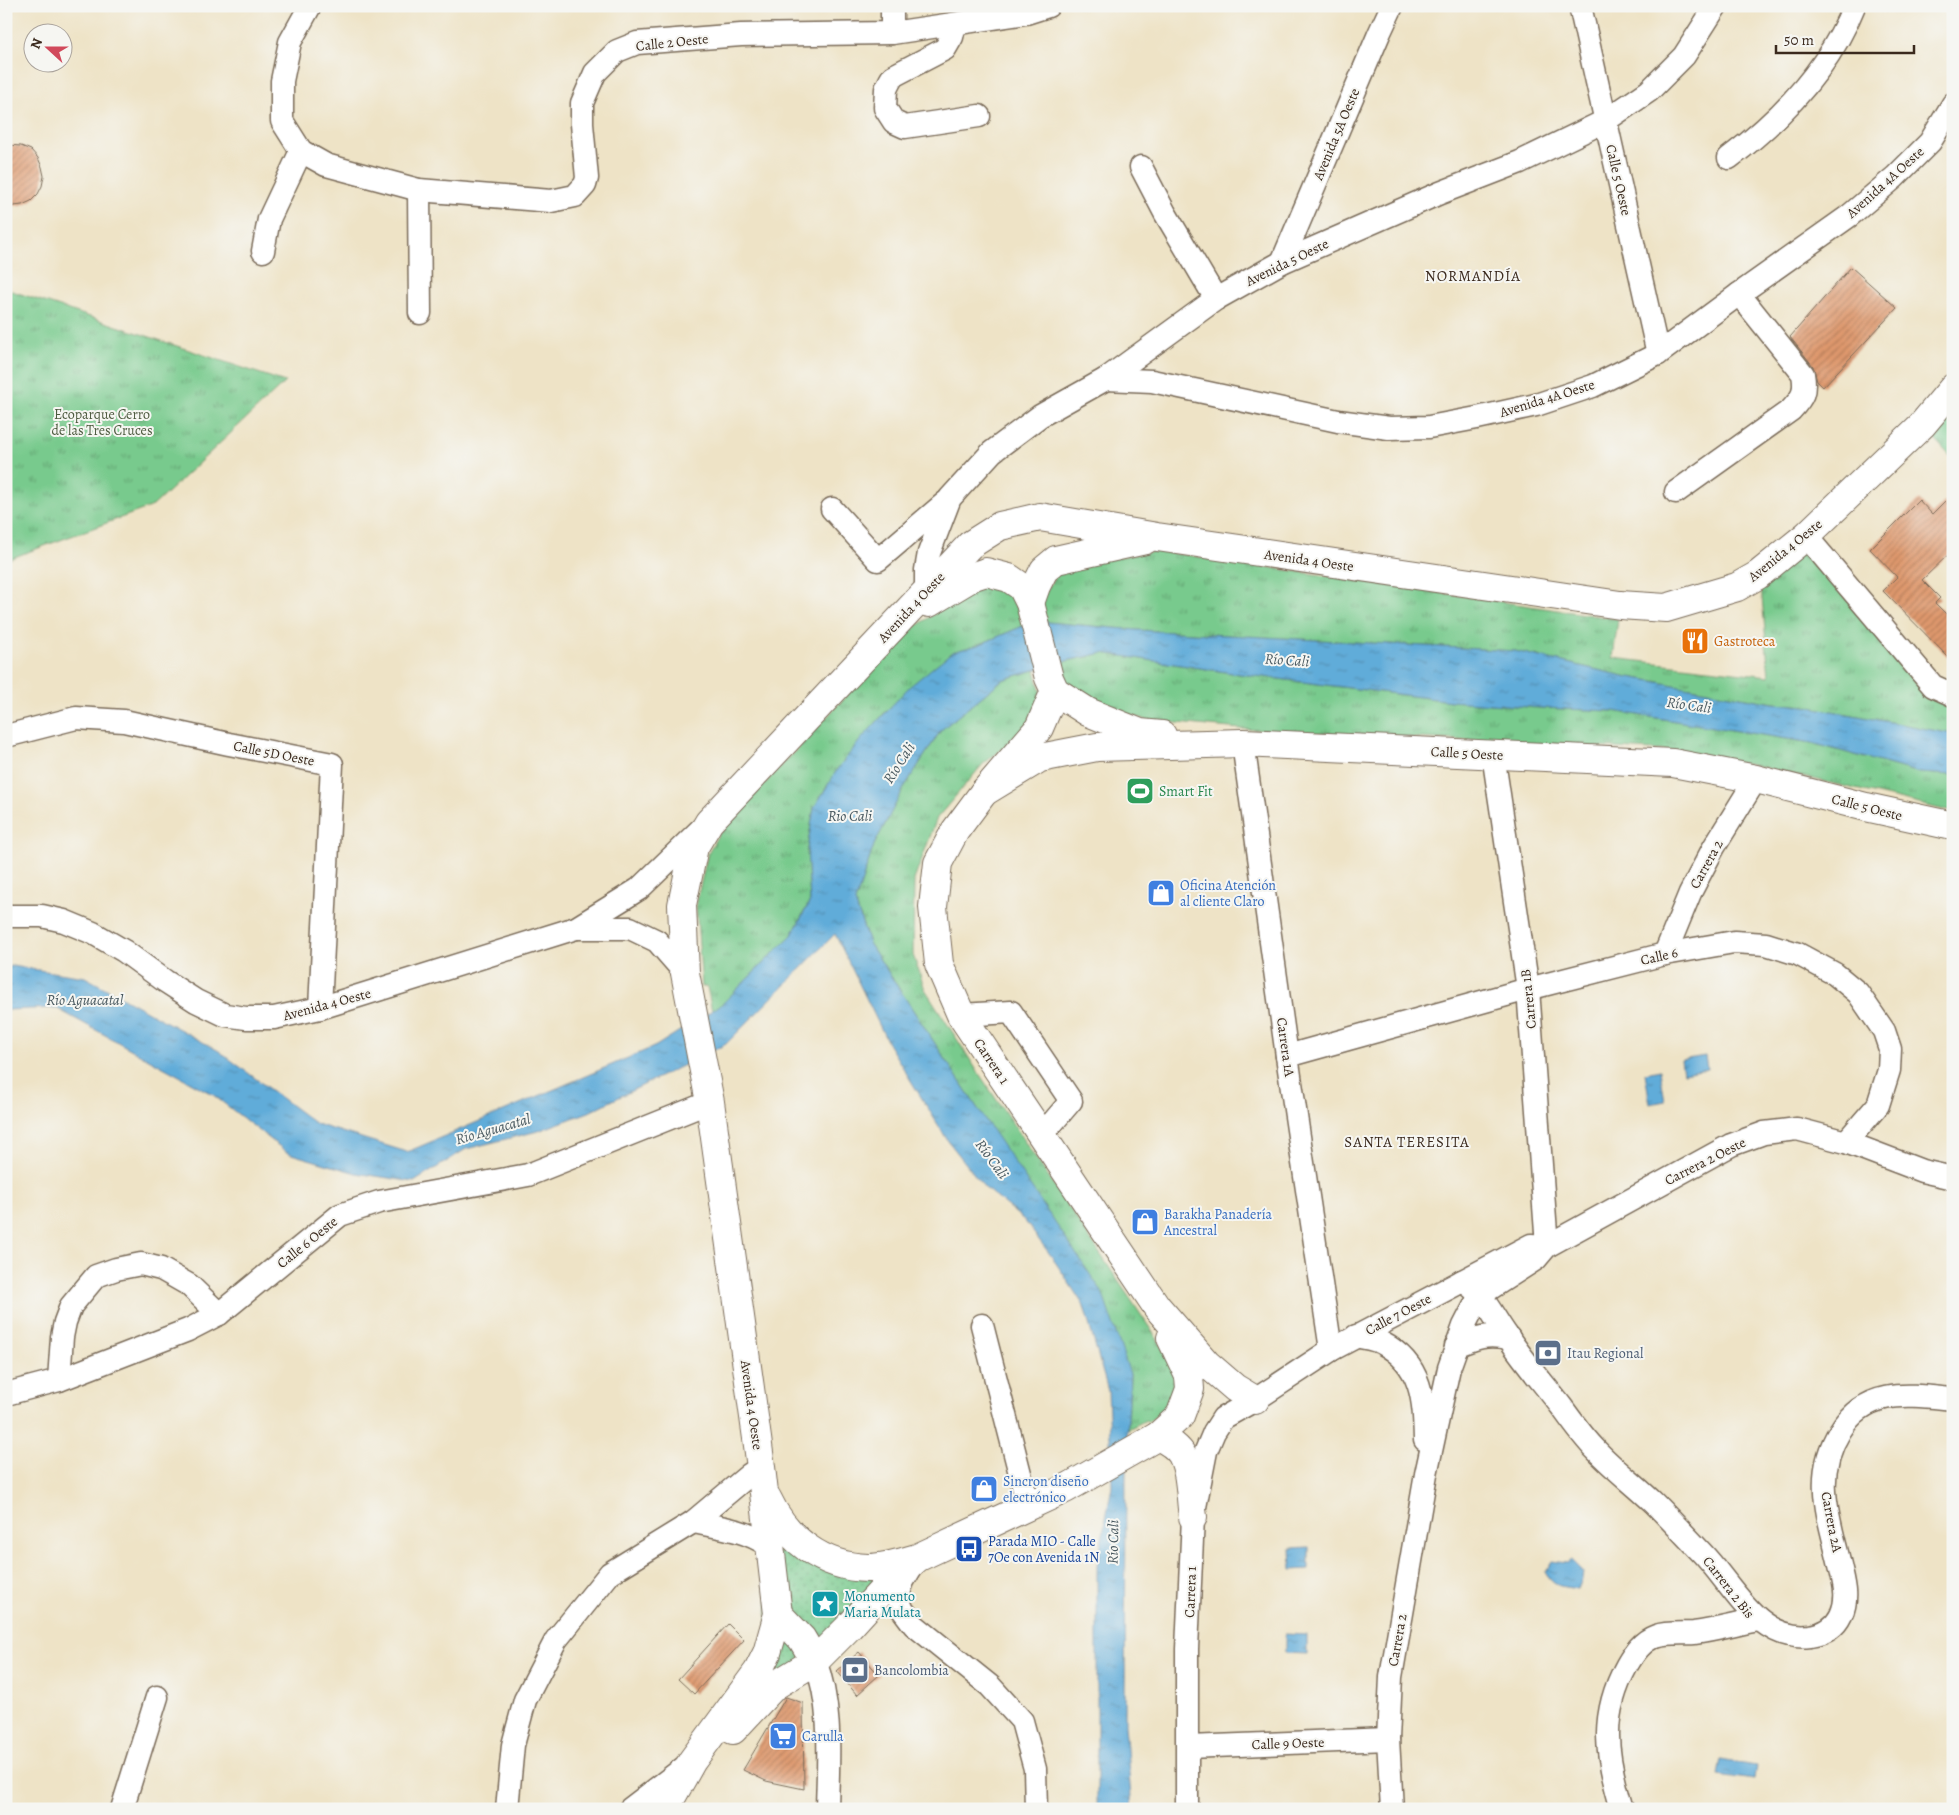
<svg xmlns="http://www.w3.org/2000/svg" width="1959" height="1815" viewBox="0 0 1959 1815" font-family="Alegreya,serif">
<style>
.grass{fill:url(#grass-dots);stroke:#5a7a56}
.park{fill:url(#park-tufts);stroke:#5a7a56}
.water{fill:url(#water-ripples);stroke:#4e6b7c}
.building{fill:url(#building-hatch)}
.lines{fill:none;stroke-linecap:round;stroke-linejoin:round}
.minor-casing{stroke:#7a6b59;stroke-width:25}
.major-casing{stroke:#7a6b59;stroke-width:30}
.minor{stroke:#fff;stroke-width:22}
.major{stroke:#fff;stroke-width:28}
.labels{text-anchor:middle;stroke-width:4;stroke-linejoin:round;paint-order:stroke}
.street-label{font-size:14px;fill:#3b2a1e;stroke:#f6f6f2}
.park-label{font-size:14px;fill:#4d5a3f;stroke:#f6f6f2}
.food-label{font-size:14px;fill:#c56008;stroke:#f6f6f2;text-anchor:start}
.leisure-label{font-size:14px;fill:#27864d;stroke:#f6f6f2;text-anchor:start}
.shop-label{font-size:14px;fill:#366cbe;stroke:#f6f6f2;text-anchor:start}
.service-label{font-size:14px;fill:#4e5e75;stroke:#f6f6f2;text-anchor:start}
.transit-label{font-size:14px;fill:#164399;stroke:#f6f6f2;text-anchor:start}
.culture-label{font-size:14px;fill:#0d838f;stroke:#f6f6f2;text-anchor:start}
.neighbourhood-label{font-size:15px;letter-spacing:1px;fill:#3b2a1e;stroke:#f6f6f2}
.water-label{font-size:15px;font-style:italic;fill:#48585f;stroke:#f6f6f2}
</style>
<defs>
<pattern id="grass-dots" width="8" height="8" patternUnits="userSpaceOnUse" patternTransform="scale(1.25)"><rect width="8" height="8" fill="#78ca8d"/><path d="M2 2h.1M6 6h.1" fill="none" stroke="#64a473" stroke-width="1.8" stroke-linecap="round"/></pattern>
<pattern id="park-tufts" width="24" height="20" patternUnits="userSpaceOnUse" patternTransform="scale(1.25)"><rect width="24" height="20" fill="#78ca8d"/><path d="M3 7l-1-3M5 7V3M7 7l1-3M15 17l-1-3M17 17v-4M19 17l1-3" fill="none" stroke="#64a473"/></pattern>
<pattern id="water-ripples" width="26" height="14" patternUnits="userSpaceOnUse" patternTransform="scale(1.25)"><rect width="26" height="14" fill="#61acd9"/><path d="M2 4q2-2 4 0t4 0M15 11q2-2 4 0t4 0" fill="none" stroke="#518caf"/></pattern>
<pattern id="building-hatch" width="6" height="6" patternUnits="userSpaceOnUse" patternTransform="scale(1.25)"><rect width="6" height="6" fill="#de986d"/><path d="M-1 1l2-2M0 6l6-6M5 7l2-2" fill="none" stroke="#b57c59"/></pattern>
</defs>
<rect width="100%" height="100%" fill="#f6f6f2"/>
<filter id="ink" filterUnits="userSpaceOnUse"><feTurbulence type="fractalNoise" baseFrequency=".02" numOctaves="2"/><feDisplacementMap in="SourceGraphic" scale="10" xChannelSelector="R" yChannelSelector="G"/><feConvolveMatrix kernelMatrix="1 2 1 2 8 2 1 2 1" color-interpolation-filters="sRGB"/></filter>
<filter id="wash" filterUnits="userSpaceOnUse"><feTurbulence type="fractalNoise" baseFrequency=".0096" numOctaves="4" result="noise"/><feDisplacementMap in="SourceGraphic" scale="20" xChannelSelector="R" yChannelSelector="G"/><feGaussianBlur stdDeviation="1.12" result="paint"/><feColorMatrix in="noise" values="0 0 0 0 0 0 0 0 0 0 0 0 0 0 0 0 0 1.4 0 .05"/><feComposite in="paint" operator="in"/></filter>
<g filter="url(#wash)">
<rect width="100%" height="100%" fill="#eee3c6"/>
<!-- grass -->
<path class="grass" d="M768,1499l68,64 81,-5 -225,203 75,-108z"/>
<!-- park -->
<g class="park">
<path d="M6,289l279,93 -132,124 -147,54z"/>
<path d="M1953,403v56l-25,-27z"/>
<path d="M1812,544l141,151v39l-148,-28 -31,-3 -150,-27 -109,-25 -378,-21 -91,-8 -7,-18 22,-38 97,-15 460,68 -5,39 156,18 -8,-90z"/>
<path d="M989,585c28,7 26,16 34,41l-45,19 -26,7 -66,59 -48,57 -24,40 -7,41 3,52 -18,34 -70,69 -10,7 -5,-24h-5l-6,-83 12,-51 11,-20 184,-198 62,-42z"/>
<path d="M1103,653l129,20 219,28 91,7 71,3 199,32 108,30 33,2v37l-190,-45 -89,-16 -433,-22 -95,-9 -50,-17 -33,-16 -5,-24z"/>
<path d="M1035,670l7,27 -20,37 -39,30 -46,54 -23,62 -1,75 12,34 53,83 194,289c6,35 6,40 -24,61l-2,-2 -18,9 2,-55 -152,-265 -109,-166 -14,-41 19,-57 31,-59 36,-56 61,-50z"/>
</g>
<!-- water -->
<g class="water">
<path d="M1046,622l91,8 378,21 109,25 149,27 32,3 148,28v41l-33,-2 -108,-30 -199,-32 -71,-3 -91,-7 -219,-28 -129,-20 -46,10 -55,17 -61,50 -36,56 -31,59 -19,57 14,41 109,166 124,183 28,82 -4,94 -1,257 7,84h-35v-243l15,-80 -4,-95 -24,-85 -32,-49 -28,-37 -39,-32 -37,-47 -59,-96 -54,-111 -109,110 -137,68 -51,19 -72,18 -52,33 -58,-9 -68,-20 -76,-59 -156,-86 -50,2v-43l6,-1 73,11 134,74 97,73 91,28 249,-106 66,-42 70,-69 18,-34 -3,-52 7,-41 24,-40 24,-30 47,-51 43,-35 26,-7 45,-19z"/>
<path d="M1705,1056l2,13 -24,4 -2,-13z"/>
<path d="M1660,1070l5,31 -15,3 -5,-31z"/>
<path d="M1309,1547v22l-17,1 -1,-22z"/>
<path d="M1571,1560l12,12 -1,7 -4,10c-17,-3 -24,-1 -33,-17l7,-11 15,2z"/>
<path d="M1285,1634l22,1v19l-22,-1z"/>
<path d="M1721,1760l35,6 -2,14 -36,-5z"/>
</g>
<g id="blocks">
<!-- building -->
<g class="building">
<path d="M6,145l15,1 10,4 7,8 4,9 2,9 -2,10 -4,8 -7,7 -9,4 -16,2z"/>
<path d="M1851,267l46,41 -74,79 -6,-6 -4,-15 -23,-29z"/>
<path d="M1919,500l13,14 13,-13 8,8v41l-31,30 18,18 -5,5 18,18v41l-70,-71 14,-14 -27,-28z"/>
<path d="M728,1624l16,16 -50,54 -16,-15z"/>
<path d="M859,1652l20,23 -22,20 -20,-24z"/>
<path d="M786,1697l17,6 1,86 -38,-8 -23,-11z"/>
</g>
</g>
</g>
<g filter="url(#ink)">
<use href="#blocks" fill-opacity="0" stroke="#7a6b59" stroke-width="1"/>
<g class="lines">
<defs>
<g id="minor">
<path d="M310,6l-20,36 -8,39v40l19,30 25,14 93,25 132,11 24,-5 10,-11 2,-7 -5,-54v-21l13,-30 22,-22 20,-8 104,-8 151,-2 134,-20 22,-7"/>
<path d="M892,6v27"/>
<path d="M1580,6l78,348"/>
<path d="M955,24l-3,13 -7,12 -52,27 -3,5 -4,8 -1,19 9,14 11,5 74,-11"/>
<path d="M1729,158c53,-40 100,-89 125,-152"/>
<path d="M1141,167l24,46 51,86"/>
<path d="M419,190l1,123"/>
<path d="M263,251l6,-32 32,-68"/>
<path d="M1282,262l97,-228 13,-28"/>
<path d="M1106,379l46,2 186,40 51,7 40,-1 48,-9 59,-13 57,-19 65,-32 81,-60 110,-78 46,-39 35,-35 23,-38"/>
<path d="M1676,492l115,-82c12,-13 15,-18 12,-36l-64,-80"/>
<path d="M832,509l46,51 68,-58"/>
<path d="M1806,536l127,150 20,9"/>
<path d="M926,591v-21l3,-17 21,-55 42,-46 48,-36 66,-37 110,-80 66,-37 158,-69 80,-31 85,-41 44,-30 35,-35 32,-50"/>
<path d="M6,736l70,-18 48,3 105,23 103,20 -12,244"/>
<path d="M1243,743l44,313 44,294"/>
<path d="M1493,754l35,235 19,257"/>
<path d="M6,916h36l22,5 29,12 31,18 41,30 31,20 29,14 21,3h28l46,-10 256,-80 63,-39 61,-59"/>
<path d="M577,928h53l27,13 28,32"/>
<path d="M1665,954l25,-61 24,-46 42,-68"/>
<path d="M961,1015l50,-3 60,89 -29,34"/>
<path d="M1287,1056l241,-67 137,-35 69,-12 32,2 32,10 37,20 23,19 26,38 6,18 -1,21 -11,35 -32,37"/>
<path d="M1462,1281c21,10 32,38 46,56 16,24 35,46 53,69 11,15 22,31 35,44 18,19 39,35 58,53 16,16 32,33 48,50 31,32 56,89 108,83 14,-2 25,-8 31,-21 8,-17 3,-32 -1,-50 -11,-48 -28,-89 0,-134 26,-44 70,-36 113,-32"/>
<path d="M982,1325l46,180"/>
<path d="M1356,1336c8,2 19,3 26,7 41,21 42,58 43,97"/>
<path d="M1456,1346c21,-9 30,-12 53,-8"/>
<path d="M59,1380l3,-43 3,-15 6,-16 25,-30 20,-7 25,-5 20,5 28,16 30,29"/>
<path d="M6,1394l53,-14 129,-50 31,-16 121,-99 39,-13 149,-27 182,-73"/>
<path d="M693,1522c27,5 54,8 76,24"/>
<path d="M912,1566l-9,15 -5,15 4,13 12,16 76,61 32,35 13,48 1,40"/>
<path d="M815,1661c18,46 13,99 12,148"/>
<path d="M1188,1747l200,-8"/>
<path d="M122,1809l35,-112"/>
<path d="M507,1809l6,-64 12,-45 31,-60 54,-67 83,-51 56,-47 12,-8"/>
<path d="M630,1809l60,-46"/>
<path d="M1187,1809v-160l6,-132 13,-66 8,-19 9,-14 32,-18 76,-50 200,-105 13,1"/>
<path d="M1392,1809l-4,-70 3,-62 35,-203 23,-106 15,-42 16,-31 56,-36 11,-13 184,-101 33,-12 33,-4 49,13 76,29 31,7"/>
<path d="M1622,1809c-16,-53 -23,-93 5,-144 7,-12 15,-24 29,-29 11,-4 27,-2 38,-3 22,-3 43,-9 64,-13"/>
</g>
<g id="major">
<path d="M929,603l45,-27 12,-4 23,6 13,9 8,16 19,75 6,13 33,21 52,21 22,2"/>
<path d="M1030,603l6,-17 8,-16 12,-10 89,-20"/>
<path d="M1055,691l-16,37 -55,64 -29,39 -17,32 -5,44 6,57 22,51 196,292 49,56 29,25 20,12"/>
<path d="M984,792l56,-34 57,-11 146,-4 430,20 83,16 110,28 87,19"/>
<path d="M1158,1436c8,4 19,10 24,19 9,18 8,42 11,62"/>
<path d="M767,1498c19,41 55,69 101,70 17,0 34,-6 49,-10l148,-69 93,-53 22,-20 10,-27 -1,-13 -18,-38"/>
<path d="M778,1614l24,25 13,22"/>
<path d="M733,1730l41,-44 41,-25 34,-34 43,-47 22,-19"/>
<path d="M665,1809l27,-48 66,-90 9,-18 11,-39 -17,-147 -51,-365 -25,-129 -3,-68 12,-58 15,-25 261,-277 30,-19 40,-9 117,20 463,68 46,3 71,-21 21,-12 48,-39 116,-111 31,-37"/>
</g>
</defs>
<!-- minor casing -->
<use href="#minor" class="minor-casing"/>
<!-- major casing -->
<use href="#major" class="major-casing"/>
<!-- minor -->
<use href="#minor" class="minor"/>
<!-- major -->
<use href="#major" class="major"/>
</g>
</g>
<!-- icons -->
<defs>
<symbol id="restaurant-square" viewBox="-11 -11 22 22"><rect x="-9" y="-9" width="18" height="18" rx="4" fill="#e8710a" stroke="#f6f6f2"/><path d="M-5-6h1v4h1v-4h1v4h1v-4h1v5L-1.5 .5V6h-2V.5L-5-1ZM5-6V6H3V1.5H1.5Q1.5-4 5-6Z" fill="#fff"/></symbol>
<symbol id="stadium-square" viewBox="-11 -11 22 22"><rect x="-9" y="-9" width="18" height="18" rx="4" fill="#2e9e5b" stroke="#f6f6f2"/><path d="M0-5a6.5 5 0 1 0 0 10a6.5 5 0 1 0 0-10ZM-3.5-1.8h7v3.6h-7Z" fill="#fff"/></symbol>
<symbol id="shop-square" viewBox="-11 -11 22 22"><rect x="-9" y="-9" width="18" height="18" rx="4" fill="#3f7fe0" stroke="#f6f6f2"/><path d="M-5-2.5h2.3a2.7 3.5 0 0 1 5.4 0H5L5.5 6h-11ZM-1.5-2.5h3a1.5 2.3 0 0 0-3 0Z" fill="#fff"/></symbol>
<symbol id="bank-square" viewBox="-11 -11 22 22"><rect x="-9" y="-9" width="18" height="18" rx="4" fill="#5c6f8a" stroke="#f6f6f2"/><path d="M-6-4H6V4H-6ZM0-2.3a2.3 2.3 0 1 0 0 4.6a2.3 2.3 0 1 0 0-4.6Z" fill="#fff"/></symbol>
<symbol id="bus-square" viewBox="-11 -11 22 22"><rect x="-9" y="-9" width="18" height="18" rx="4" fill="#1a4fb4" stroke="#f6f6f2"/><path d="M-5-6H5V4H4V6H2V4H-2V6H-4V4H-5ZM-3.5-4V0h7V-4ZM-3.5 1.2v1.5H-2V1.2ZM2 1.2v1.5H3.5V1.2Z" fill="#fff"/></symbol>
<symbol id="sight-square" viewBox="-11 -11 22 22"><rect x="-9" y="-9" width="18" height="18" rx="4" fill="#0f9aa8" stroke="#f6f6f2"/><path d="M0-6L1.8-2.2L6-1.7L2.9 1.2L3.7 5.4L0 3.3L-3.7 5.4L-2.9 1.2L-6-1.7L-1.8-2.2Z" fill="#fff"/></symbol>
<symbol id="supermarket-square" viewBox="-11 -11 22 22"><rect x="-9" y="-9" width="18" height="18" rx="4" fill="#3f7fe0" stroke="#f6f6f2"/><path d="M-6-5.5h2.5l.6 2H6L4.5 2H-2.5L-4.4-4H-6ZM-1.5 3.2a1.3 1.3 0 1 0 .1 0ZM3 3.2a1.3 1.3 0 1 0 .1 0Z" fill="#fff"/></symbol>
</defs>
<g fill-rule="evenodd">
<use href="#restaurant-square" x="1679" y="625" width="32" height="32"/>
<use href="#stadium-square" x="1124" y="775" width="32" height="32"/>
<use href="#shop-square" x="1145" y="877" width="32" height="32"/>
<use href="#shop-square" x="1129" y="1206" width="32" height="32"/>
<use href="#bank-square" x="1532" y="1337" width="32" height="32"/>
<use href="#shop-square" x="968" y="1473" width="32" height="32"/>
<use href="#bus-square" x="953" y="1533" width="32" height="32"/>
<use href="#sight-square" x="809" y="1588" width="32" height="32"/>
<use href="#bank-square" x="839" y="1654" width="32" height="32"/>
<use href="#supermarket-square" x="767" y="1720" width="32" height="32"/>
</g>
<g class="labels">
<!-- street labels -->
<g class="street-label">
<text transform="translate(672 42) rotate(-6)" y="5">Calle 2 Oeste</text>
<text transform="translate(1336 134) rotate(-67)" y="5">Avenida 5A Oeste</text>
<text transform="translate(1619 180) rotate(77)" y="5">Calle 5 Oeste</text>
<text transform="translate(1885 182) rotate(-42)" y="5">Avenida 4A Oeste</text>
<text transform="translate(1287 262) rotate(-26)" y="5">Avenida 5 Oeste</text>
<text transform="translate(1547 398) rotate(-17)" y="5">Avenida 4A Oeste</text>
<text transform="translate(1785 550) rotate(-39)" y="5">Avenida 4 Oeste</text>
<text transform="translate(1309 560) rotate(8)" y="5">Avenida 4 Oeste</text>
<text transform="translate(911 607) rotate(-47)" y="5">Avenida 4 Oeste</text>
<text transform="translate(274 753) rotate(11)" y="5">Calle 5D Oeste</text>
<text transform="translate(1467 753) rotate(3)" y="5">Calle 5 Oeste</text>
<text transform="translate(1867 807) rotate(14)" y="5">Calle 5 Oeste</text>
<text transform="translate(1706 864) rotate(-61)" y="5">Carrera 2</text>
<text transform="translate(1659 956) rotate(-13)" y="5">Calle 6</text>
<text transform="translate(1528 999) rotate(-96)" y="5">Carrera 1B</text>
<text transform="translate(327 1004) rotate(-15)" y="5">Avenida 4 Oeste</text>
<text transform="translate(1286 1047) rotate(82)" y="5">Carrera 1A</text>
<text transform="translate(992 1061) rotate(56)" y="5">Carrera 1</text>
<text transform="translate(1705 1161) rotate(-27)" y="5">Carrera 2 Oeste</text>
<text transform="translate(307 1242) rotate(-39)" y="5">Calle 6 Oeste</text>
<text transform="translate(1398 1314) rotate(-28)" y="5">Calle 7 Oeste</text>
<text transform="translate(752 1405) rotate(82)" y="5">Avenida 4 Oeste</text>
<text transform="translate(1832 1522) rotate(79)" y="5">Carrera 2A</text>
<text transform="translate(1729 1587) rotate(52)" y="5">Carrera 2 Bis</text>
<text transform="translate(1190 1592) rotate(-88)" y="5">Carrera 1</text>
<text transform="translate(1397 1640) rotate(-80)" y="5">Carrera 2</text>
<text transform="translate(1288 1743) rotate(-2)" y="5">Calle 9 Oeste</text>
</g>
<!-- park labels -->
<g class="park-label">
<text x="102" y="419">Ecoparque Cerro<tspan x="102" dy="16">de las Tres Cruces</tspan></text>
</g>
<!-- food labels -->
<g class="food-label">
<text x="1714" y="646">Gastroteca</text>
</g>
<!-- leisure labels -->
<g class="leisure-label">
<text x="1159" y="796">Smart Fit</text>
</g>
<!-- shop labels -->
<g class="shop-label">
<text x="1180" y="890">Oficina Atención<tspan x="1180" dy="16">al cliente Claro</tspan></text>
<text x="1164" y="1219">Barakha Panadería<tspan x="1164" dy="16">Ancestral</tspan></text>
<text x="1003" y="1486">Sincron diseño<tspan x="1003" dy="16">electrónico</tspan></text>
<text x="802" y="1741">Carulla</text>
</g>
<!-- service labels -->
<g class="service-label">
<text x="1567" y="1358">Itau Regional</text>
<text x="874" y="1675">Bancolombia</text>
</g>
<!-- transit labels -->
<g class="transit-label">
<text x="988" y="1546">Parada MIO - Calle<tspan x="988" dy="16">7Oe con Avenida 1N</tspan></text>
</g>
<!-- culture labels -->
<g class="culture-label">
<text x="844" y="1601">Monumento<tspan x="844" dy="16">Maria Mulata</tspan></text>
</g>
<!-- neighbourhood labels -->
<g class="neighbourhood-label">
<text x="1473" y="281">NORMANDÍA</text>
<text x="1407" y="1147">SANTA TERESITA</text>
</g>
<!-- water labels -->
<g class="water-label">
<text transform="translate(1287 660) rotate(4)" y="5">Río Cali</text>
<text transform="translate(1689 705) rotate(8)" y="5">Río Cali</text>
<text transform="translate(899 763) rotate(-57)" y="5">Río Cali</text>
<text x="850" y="821">Rio Cali</text>
<text x="85" y="1005">Río Aguacatal</text>
<text transform="translate(493 1129) rotate(-16)" y="5">Río Aguacatal</text>
<text transform="translate(992 1159) rotate(54)" y="5">Río Cali</text>
<text transform="translate(1113 1542) rotate(-89)" y="5">Río Cali</text>
</g>
</g>
<!-- margin -->
<rect width="1959" height="1815" fill="none" stroke="#f6f6f2" stroke-width="25"/>
<!-- north arrow -->
<g transform="translate(48 48) rotate(291)"><circle r="24" fill="#f6f6f2" stroke="#aba49d"/>
<path d="M0-4L9 19L0 12L-9 19Z" fill="#d1495b"/>
<text y="-8" font-size="14" font-weight="bold" text-anchor="middle" fill="#3b2a1e">N</text>
</g>
<!-- scale -->
<path d="M1776 45v8h138v-8" fill="none" stroke="#3b2a1e" stroke-width="2.5"/>
<text x="1784" y="45" font-size="15" fill="#3b2a1e" stroke="#f6f6f2" stroke-width="4" paint-order="stroke">50 m</text>
</svg>
